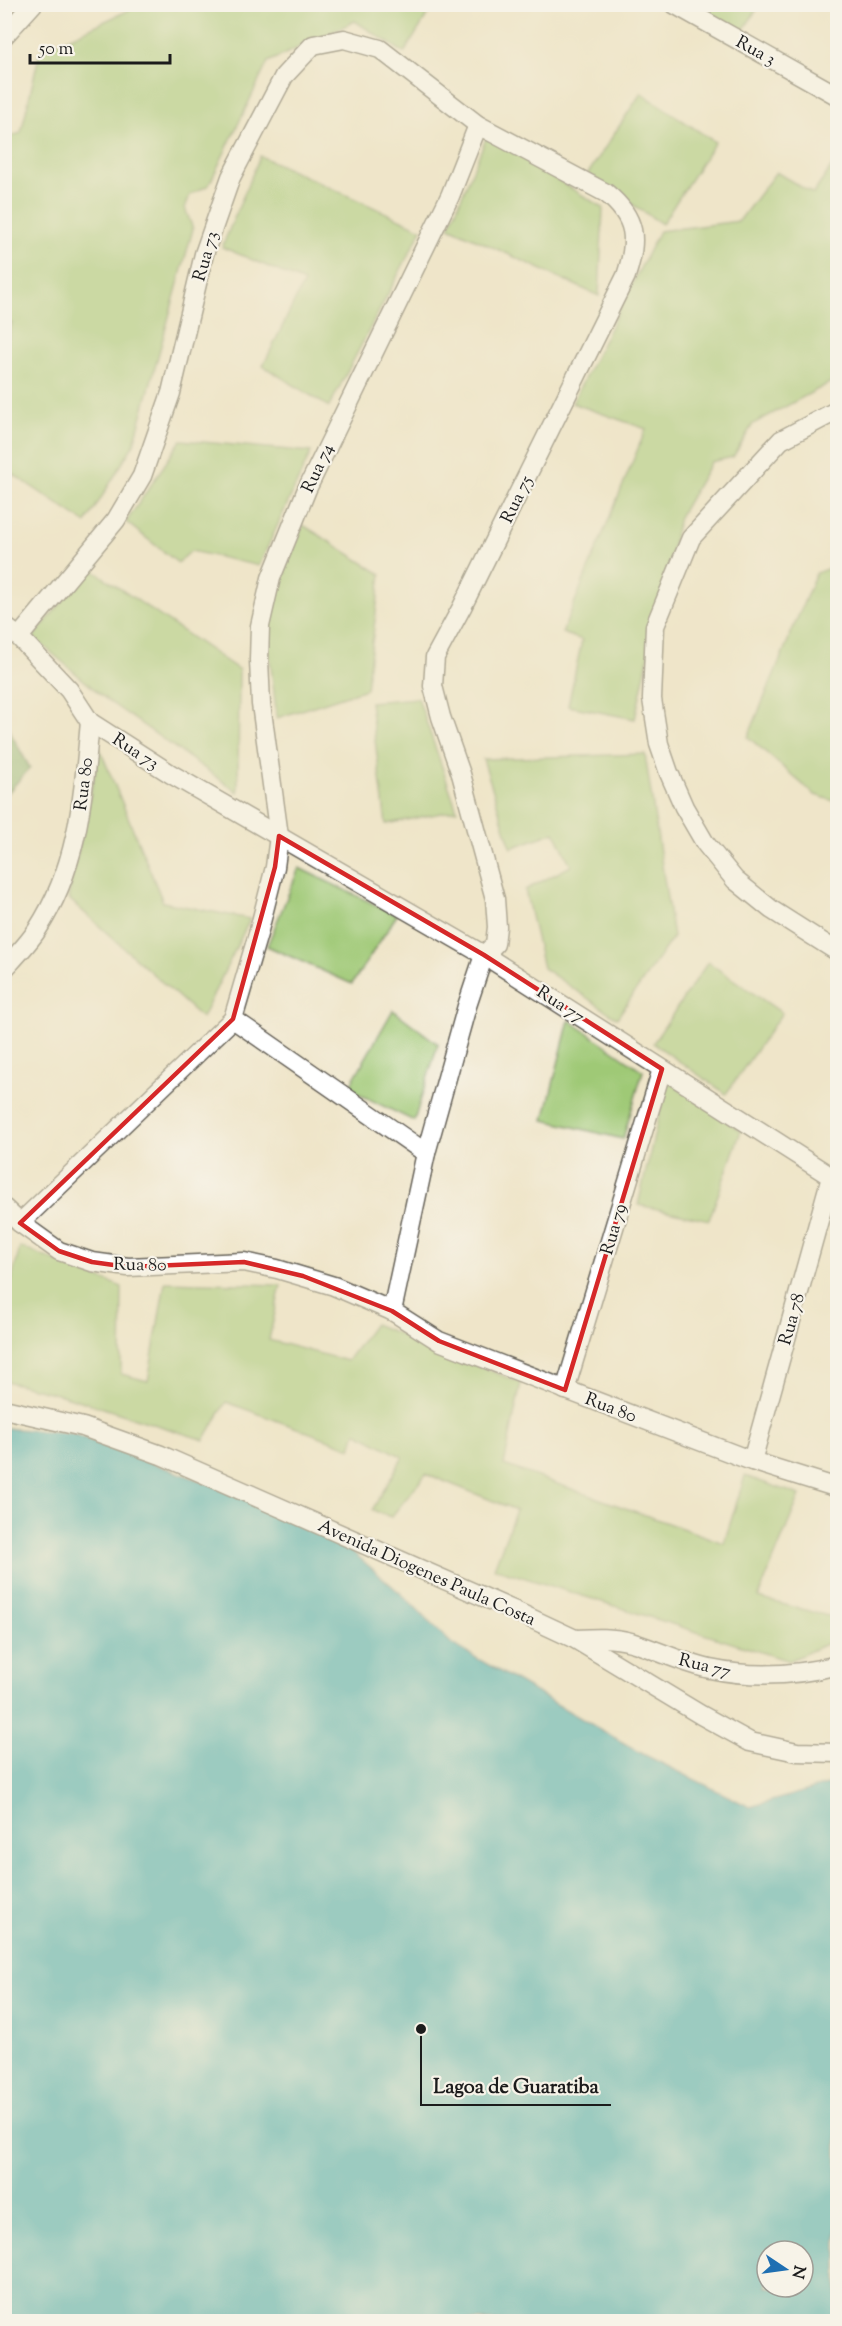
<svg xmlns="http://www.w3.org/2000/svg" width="842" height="2326" viewBox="0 0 842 2326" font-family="'Sorts Mill Goudy',serif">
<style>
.green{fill:#9fc976;stroke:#5e7249;stroke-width:1.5}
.forest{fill:#7fad67;stroke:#4e6442;stroke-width:1.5}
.water{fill:#39aab5;stroke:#2a6368;stroke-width:1.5;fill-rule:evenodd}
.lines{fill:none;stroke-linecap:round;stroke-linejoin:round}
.street-casing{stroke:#666259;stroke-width:21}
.street{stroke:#fff;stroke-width:18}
.marked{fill:none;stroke:#d62828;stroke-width:4.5;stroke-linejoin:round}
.labels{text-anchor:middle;stroke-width:4.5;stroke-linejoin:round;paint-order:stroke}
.street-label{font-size:18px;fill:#1c1c1c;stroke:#f7f3e8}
.leader{fill:none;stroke:#1c1c1c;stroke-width:2}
.callout-dot{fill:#1c1c1c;stroke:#f7f3e8;stroke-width:2}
.callout-label{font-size:20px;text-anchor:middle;font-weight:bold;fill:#1c1c1c;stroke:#f7f3e8;stroke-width:4.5;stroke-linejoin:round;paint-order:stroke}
</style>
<rect width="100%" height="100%" fill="#f7f3e8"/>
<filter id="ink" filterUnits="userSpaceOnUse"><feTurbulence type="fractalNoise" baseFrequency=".0167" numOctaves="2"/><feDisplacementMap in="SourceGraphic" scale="12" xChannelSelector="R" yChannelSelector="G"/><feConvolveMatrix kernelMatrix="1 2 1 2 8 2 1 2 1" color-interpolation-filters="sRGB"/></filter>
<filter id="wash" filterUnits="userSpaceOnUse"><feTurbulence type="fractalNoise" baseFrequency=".008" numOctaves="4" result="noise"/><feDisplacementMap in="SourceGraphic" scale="24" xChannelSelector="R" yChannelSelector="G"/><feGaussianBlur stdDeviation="1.35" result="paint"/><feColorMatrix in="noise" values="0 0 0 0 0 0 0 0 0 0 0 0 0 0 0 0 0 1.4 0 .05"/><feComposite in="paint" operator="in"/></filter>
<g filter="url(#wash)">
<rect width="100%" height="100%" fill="#efe5c9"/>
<!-- green -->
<g class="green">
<path d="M140,5h294l-30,48 -49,-32 -87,41 -59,123 -19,10 -5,13 8,21 -59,215 -48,79 -82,-55 1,-117 7,-28h-8l1,-185 16,-5 19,-82z"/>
<path d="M693,5h67l-20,30z"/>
<path d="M641,93l74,49 -53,82 -75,-49z"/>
<path d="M487,136l116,72 -4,88 -150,-69z"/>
<path d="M260,156l162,73 -93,178 -66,-41 41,-84 -82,-35z"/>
<path d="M837,159v220l-84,45 -20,33 -22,5 -32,55 -44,202 -67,-13 14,-66 -20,-7 84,-204 -74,-26 87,-172 80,-10 37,-49 37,22z"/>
<path d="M181,440l130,12 -52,114 -68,-15 -13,12 -52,-41z"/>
<path d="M303,525l78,49 -15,115 -89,29 -12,-102z"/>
<path d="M837,565v237l-22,-7 -67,-58 68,-164z"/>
<path d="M90,568l149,102 -1,122 -131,-92 -74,-63z"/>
<path d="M418,698l39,112 -71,14 -16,-122z"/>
<path d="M100,749l63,153 87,17 -48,99 -134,-120z"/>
<path d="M645,754l28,183 -56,81 -74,-50 -18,-78 46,-24 -16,-34 -44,16 -28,-89z"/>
<path d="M299,868l98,47 -45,69 -85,-38z"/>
<path d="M708,962l74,51 -56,81 -73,-51z"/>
<path d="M393,1010l45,34 -24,77 -66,-32z"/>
<path d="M569,1020l74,51 -20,68 -79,-19z"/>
<path d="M667,1080l74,51 -32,89 -71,-15z"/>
<path d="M20,1247l102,40 -1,87 27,7 17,-99 116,3 -12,55 78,21 27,-37 147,59 -17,82 220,78 21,-67 55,19 -42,103 79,20v21l-48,22 -295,-93 22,-58 -90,-36 -35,43 -19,-7 31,-53 -47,-25 -5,16 -125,-46 -22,38 -139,-44 -60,-15v-74z"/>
</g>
<!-- forest -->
<path class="forest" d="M4,721l26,47 -25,28h-1z"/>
<!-- water -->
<path class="water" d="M4,1428l67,5 198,73 78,41 59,51 46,46 191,110 107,53 87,-25v539h-832zM767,2251h36v36h-36z"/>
</g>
<g filter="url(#ink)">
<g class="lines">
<defs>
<g id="street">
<path d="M674,4l164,92"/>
<path d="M4,36l29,-32"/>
<path d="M838,410l-57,30 -90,98 -36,88 -3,73 7,45 10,29 15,34 21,36 30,37 37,30 66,42"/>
<path d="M4,626l15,11 50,53 21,32 81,52 313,181 354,226"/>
<path d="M19,637l97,-117 26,-44 29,-83 33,-139 27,-77 53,-101 29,-31 31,-6 36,10 98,76 128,68c31,25 32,47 20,83l-164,331 -27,50 -2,29 8,31 20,57 34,125 2,28 -2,17 -11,11 -17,51 -41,147 -34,158"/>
<path d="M4,969c11,-12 24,-25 33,-39 42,-64 46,-134 53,-208"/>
<path d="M233,1019l193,134"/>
<path d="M4,1208l16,15 39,28 33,11 36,5 116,-5 33,7 57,17 58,25 47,30 313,120 86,27"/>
<path d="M20,1223l213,-204 25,-85 17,-67 4,-31 -18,-132 -2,-44 1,-34 11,-48 36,-89 143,-293 28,-71"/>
<path d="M565,1390l97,-321"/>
<path d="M4,1409l79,18 78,28 352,155 62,29 126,76 49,27 47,10 41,1"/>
<path d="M752,1461l79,-284"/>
<path d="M576,1639c18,-1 37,-2 55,3 26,8 52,21 79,27 43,9 85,7 128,-4"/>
</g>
</defs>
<!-- street casing -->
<use href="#street" class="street-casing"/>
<!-- street -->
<use href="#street" class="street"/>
</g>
</g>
<!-- marked area -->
<path d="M0 0H842V2326H0ZM279,836l205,119 178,114 -97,321 -126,-49 -47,-30 -89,-35 -59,-14 -116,5 -36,-5 -33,-11 -39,-28 213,-204 42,-152z" fill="#efe5c9" fill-opacity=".55" fill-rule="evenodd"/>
<path class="marked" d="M279,836l205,119 178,114 -97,321 -126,-49 -47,-30 -89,-35 -59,-14 -116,5 -36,-5 -33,-11 -39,-28 213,-204 42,-152z"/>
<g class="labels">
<!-- street labels -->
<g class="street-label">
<text transform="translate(756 50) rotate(29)" y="6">Rua 3</text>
<text transform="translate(205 256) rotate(-74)" y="6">Rua 73</text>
<text transform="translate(317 468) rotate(-65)" y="6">Rua 74</text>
<text transform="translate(516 499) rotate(-64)" y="6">Rua 75</text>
<text transform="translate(136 751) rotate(33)" y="6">Rua 73</text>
<text transform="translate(83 784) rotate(-83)" y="6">Rua 80</text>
<text transform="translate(561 1004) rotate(33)" y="6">Rua 77</text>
<text transform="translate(613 1229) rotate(-74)" y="6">Rua 79</text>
<text transform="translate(140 1264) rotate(1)" y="6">Rua 80</text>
<text transform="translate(791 1319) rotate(-74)" y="6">Rua 78</text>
<text transform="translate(611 1407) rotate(21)" y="6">Rua 80</text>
<text transform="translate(427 1572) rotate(24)" y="6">Avenida Diogenes Paula Costa</text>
<text transform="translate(705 1665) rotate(14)" y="6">Rua 77</text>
</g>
</g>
<!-- callouts -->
<path class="leader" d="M421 2029L421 2105H611"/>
<circle class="callout-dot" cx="421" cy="2029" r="6"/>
<g class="callout-label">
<text x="516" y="2093">Lagoa de Guaratiba</text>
</g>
<!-- margin -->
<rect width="842" height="2326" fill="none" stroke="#f7f3e8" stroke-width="24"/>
<!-- north arrow -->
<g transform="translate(785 2269) rotate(103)"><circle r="28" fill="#f7f3e8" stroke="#9f9d96" stroke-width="1.5"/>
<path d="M0-4.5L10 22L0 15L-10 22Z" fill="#1f6fb2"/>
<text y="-9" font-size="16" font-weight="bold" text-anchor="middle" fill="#1c1c1c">N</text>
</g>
<!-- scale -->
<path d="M30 54v9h140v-9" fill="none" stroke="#1c1c1c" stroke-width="3"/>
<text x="39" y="54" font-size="18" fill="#1c1c1c" stroke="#f7f3e8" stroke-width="4.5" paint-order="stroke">50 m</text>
</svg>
